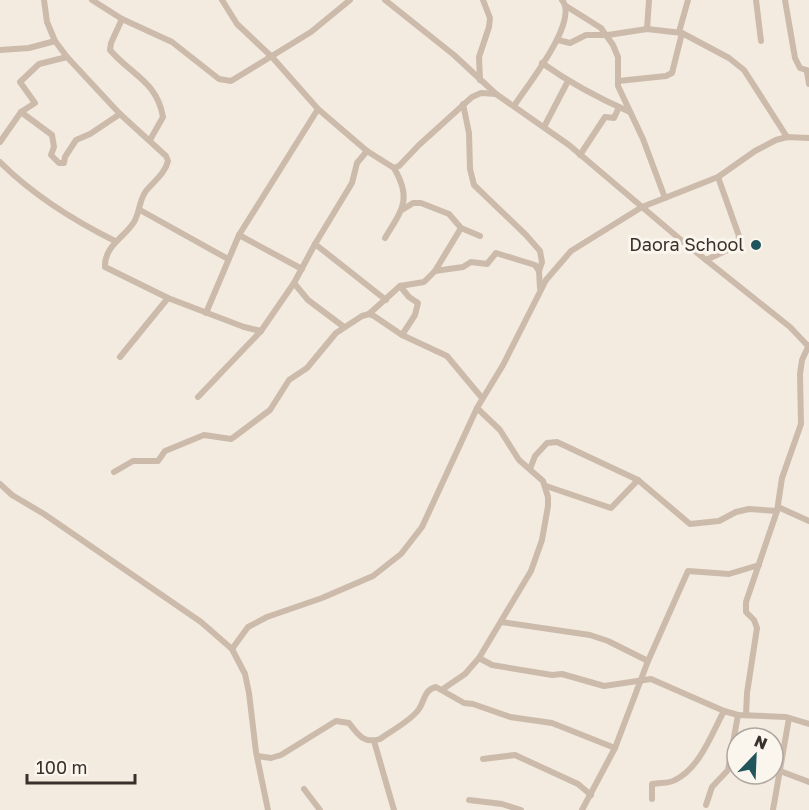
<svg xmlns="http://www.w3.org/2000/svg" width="809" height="810" viewBox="0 0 809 810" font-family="'Golos Text',sans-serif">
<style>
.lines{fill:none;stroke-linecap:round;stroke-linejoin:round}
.minor{stroke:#ccbbab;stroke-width:6}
.poi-dot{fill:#20555b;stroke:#faf5ed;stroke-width:2}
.labels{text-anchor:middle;stroke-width:6;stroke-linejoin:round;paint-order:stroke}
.poi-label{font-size:18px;fill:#3a302b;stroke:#faf5ed;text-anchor:end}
</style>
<rect width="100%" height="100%" fill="#f3ebe0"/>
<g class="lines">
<!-- minor -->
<g class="minor">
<path d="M44,0l3,22 8,19 12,16 53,57 46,42 2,5c-3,13 -15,21 -22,30 -7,9 -6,21 -12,31 -9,15 -30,24 -29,45l63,31 76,29 17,4"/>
<path d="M92,0l30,19 50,23 47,37 12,2 80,-49 39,-32"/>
<path d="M222,0l15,24 35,33 46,52 49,42 27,17 5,-2 20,-21 53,-48 9,-4 15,1"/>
<path d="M385,0l69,55 42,39 73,51 112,95 109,87 19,20"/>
<path d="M756,0l5,41"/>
<path d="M785,0l10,58 5,10 9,3"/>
<path d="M566,6l35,22 12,17 5,12v29l25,53 22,59"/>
<path d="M122,19l-11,24 -1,7c20,24 47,31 53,67l-13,23"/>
<path d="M647,29l2,-29"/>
<path d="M679,32l9,-32"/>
<path d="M558,40l12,3 16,-8h22l39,-6 35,4 47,25 15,12 43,67"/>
<path d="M0,50l29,-2 26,-7"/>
<path d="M542,63c28,20 56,35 88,49"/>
<path d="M807,72l2,12"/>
<path d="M480,80l-1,-23 10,-30 1,-9 -7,-18"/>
<path d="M618,81l48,-5 6,-3 10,-40"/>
<path d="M463,104l6,29 1,36 4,16 52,50 14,16 2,11 -3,9"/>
<path d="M514,106c12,-19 66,-85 48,-106"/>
<path d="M21,112l31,23 2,12 -3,8 8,8h5l1,-6 11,-17 14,-6 30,-20"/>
<path d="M544,127l24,-46"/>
<path d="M0,142l21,-30 14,-9 -15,-21 19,-18 28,-7"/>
<path d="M580,155l25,-38 9,1 5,-11"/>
<path d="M0,162c33,33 73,58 115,79"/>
<path d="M140,210l88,49"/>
<path d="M402,210l11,-7h8l28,11 12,14 19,8"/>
<path d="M239,235l63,34"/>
<path d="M385,238c16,-27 28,-38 9,-70"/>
<path d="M315,244l71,56"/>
<path d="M706,260l28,-13 3,-2 2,-9 -21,-59"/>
<path d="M435,271l28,-4 8,-5 16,2 9,-11 39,12 4,6 1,17"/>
<path d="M294,283l14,17 36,27"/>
<path d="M400,286l9,11 9,6 -3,12 -13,20"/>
<path d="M206,313l33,-78 79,-126"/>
<path d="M369,314l31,-28 24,-4 11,-11 26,-43"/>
<path d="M120,357l48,-59"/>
<path d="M198,397l63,-66 33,-48 21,-39 37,-61 5,-20 10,-12"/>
<path d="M530,469l5,-13 12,-13 10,-1 81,38 52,44 29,-3 17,-9 13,-3 28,2"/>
<path d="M114,472l19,-11h25l7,-10 39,-16 27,4 3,-2 36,-27 19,-30 18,-12 29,-35 26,-17 7,-2 5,2 28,19 45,21 35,42"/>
<path d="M0,484l12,11 32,19 157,108 31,27 13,25 4,19 7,59 12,58"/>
<path d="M546,486l65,22 27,-28"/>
<path d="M778,507l31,14"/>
<path d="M501,622l89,13 18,6 40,20"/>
<path d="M232,649l16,-22 19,-10 55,-19 51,-22 28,-22 21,-27 55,-119 26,-43 43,-85 25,-29 71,-44 76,-30 37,-26 21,-11 11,-3 22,1"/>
<path d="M479,658l13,7 60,10 10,-1 42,12 47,-7 73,32 14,4 48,2 23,7"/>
<path d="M443,689l22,-15 14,-16 52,-87 11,-31 6,-34v-9l-5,-16 -24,-21 -19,-30 -23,-22"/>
<path d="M746,715l1,-22 10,-65 -3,-8 -8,-8v-10l31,-91 5,-33 19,-54 -1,-50 2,-14 7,-15"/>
<path d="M374,741l20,69"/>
<path d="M257,756l14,2 10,-3 55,-34 13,2c9,12 15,21 31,16 11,-8 32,-19 39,-30 6,-9 5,-19 17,-22l28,16 9,1 37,13 42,6 63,25"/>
<path d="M483,759l32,-4 63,29 13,11"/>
<path d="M780,771l29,11"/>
<path d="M304,789l16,21"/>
<path d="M652,799v-15c8,-2 16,0 23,-4 25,-12 37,-47 49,-69"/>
<path d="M469,800l33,4 19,6"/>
<path d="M706,805l6,-18 16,-17 10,-55"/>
<path d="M582,810l33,-62 33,-87 40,-90 41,3 30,-9"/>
<path d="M773,810l16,-92"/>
</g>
</g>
<!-- markers -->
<circle class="poi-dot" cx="756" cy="245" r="6"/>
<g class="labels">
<!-- poi labels -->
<g class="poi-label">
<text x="744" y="251">Daora School</text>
</g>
</g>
<!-- north arrow -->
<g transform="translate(755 756) rotate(23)"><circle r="28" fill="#faf5ed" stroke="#ada69f" stroke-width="1.5"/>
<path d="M0-4.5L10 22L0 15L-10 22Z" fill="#20555b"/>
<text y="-9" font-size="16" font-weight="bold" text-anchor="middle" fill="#3a302b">N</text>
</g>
<!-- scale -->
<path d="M27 774v9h108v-9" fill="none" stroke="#3a302b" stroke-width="3"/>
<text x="36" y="774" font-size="18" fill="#3a302b" stroke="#faf5ed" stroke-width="4.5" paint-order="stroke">100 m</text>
</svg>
